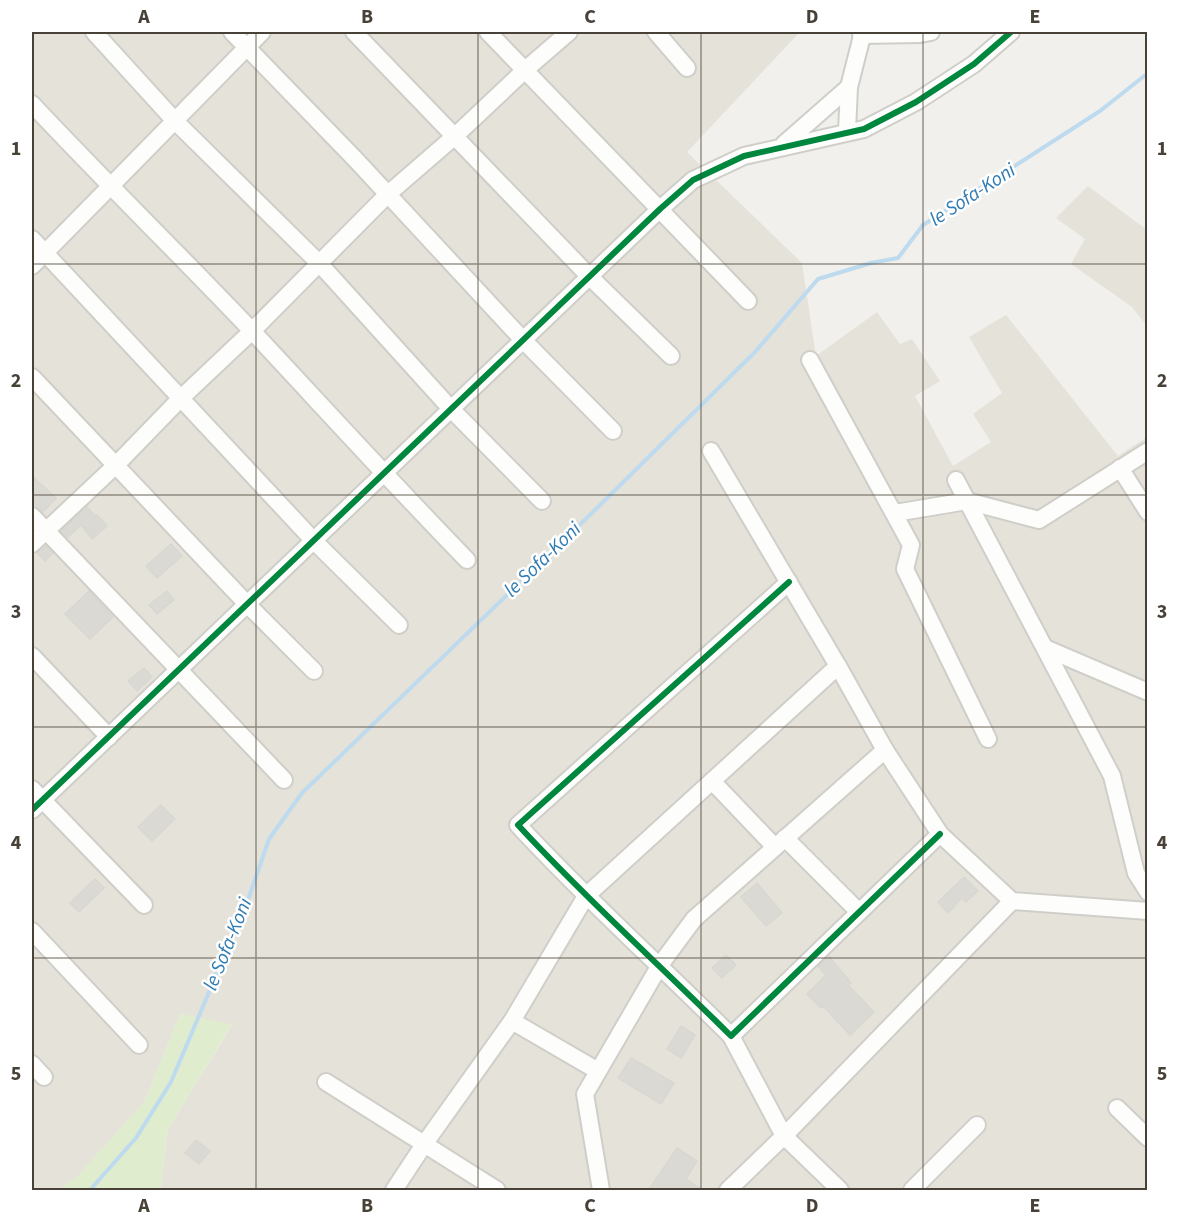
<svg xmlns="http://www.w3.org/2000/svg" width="1179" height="1222" viewBox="0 0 1179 1222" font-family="'Source Sans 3',sans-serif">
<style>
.residential{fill:#e5e2d9}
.green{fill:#dfeccd}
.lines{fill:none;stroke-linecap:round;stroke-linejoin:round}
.stream{stroke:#bddaee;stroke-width:4}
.building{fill:#dbd9d4;stroke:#d9d7d2;stroke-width:1.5}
.minor-casing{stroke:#cfcec9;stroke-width:20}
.minor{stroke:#fdfdfc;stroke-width:16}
.cycleway-casing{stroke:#fff;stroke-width:10}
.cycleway{stroke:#00873e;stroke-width:6}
.grid{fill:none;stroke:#484137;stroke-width:1.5;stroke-opacity:0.55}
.labels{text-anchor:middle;stroke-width:5;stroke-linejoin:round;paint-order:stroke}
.water-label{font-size:20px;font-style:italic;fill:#317cb3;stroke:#fff}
.neatline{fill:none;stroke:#484137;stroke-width:2}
.grid-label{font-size:20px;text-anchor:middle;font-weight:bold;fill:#484137}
</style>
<rect width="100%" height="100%" fill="#f1f0ec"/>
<!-- residential -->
<g class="residential">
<path d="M32,32h768l-113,120 115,111 14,93 61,-44 23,32 12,-5 28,42 -25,15 38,70 38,-24 -18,-28 29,-21 -33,-56 37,-22 112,141 29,-19v753h-987l8,-61 64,-104 -52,-11 -36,88 -67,75 -18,13h-27z"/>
<path d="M1088,186l59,44v96l-15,-19 -61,-43 14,-25 -29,-21z"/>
</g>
<!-- green -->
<path class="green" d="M180,1014l52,10 -64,105 -8,61h-101l18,-13 67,-75z"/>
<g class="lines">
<!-- stream -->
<path class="stream" d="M90,1190l46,-52 35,-56 77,-182 21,-61 33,-46 294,-284 159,-157 63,-73 53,-16 27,-5 25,-33 177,-114 48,-38"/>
</g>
<!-- building -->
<g class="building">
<path d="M32,476l24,22 -13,14 -11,-11z"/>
<path d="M87,507l8,9 2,-1 10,11 -15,13 -11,-14 -14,13 -6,-7z"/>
<path d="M171,544l11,12 -25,22 -11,-12z"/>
<path d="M46,546l7,7 -8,8 -8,-8z"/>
<path d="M89,591l24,26 -23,22 -25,-25z"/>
<path d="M167,591l7,9 -17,14 -8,-9z"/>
<path d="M144,668l8,9 -15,14 -9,-10z"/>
<path d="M161,805l14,14 -23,22 -14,-14z"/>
<path d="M964,877l14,14 -12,11 -4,-4 -14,15 -10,-11z"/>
<path d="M95,879l9,9 -25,24 -9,-9z"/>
<path d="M757,883l25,30 -16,13 -25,-29z"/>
<path d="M726,955l10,10 -14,13 -10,-10z"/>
<path d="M829,956l22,27 -3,2 26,27 -24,23 -27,-29 -2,2 -14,-14 19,-19 -8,-9z"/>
<path d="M681,1026l14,9 -14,23 -14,-9z"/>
<path d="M631,1058l43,25 -13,21 -43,-26z"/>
<path d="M196,1140l14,11 -11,13 -14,-11z"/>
<path d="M677,1148l20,13 -11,18 18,12h-56z"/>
</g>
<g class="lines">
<defs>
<g id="minor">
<path d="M94,32l81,89 144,142 132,146 91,92"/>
<path d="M232,32l124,128 167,180 90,91"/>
<path d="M354,32l235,244 82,80"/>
<path d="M488,32l260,269"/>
<path d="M656,32l31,36"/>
<path d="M861,35l59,-1 11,-2"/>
<path d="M32,104c72,77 148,151 221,228 71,76 141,153 214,228"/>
<path d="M847,131l2,-44 14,-55"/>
<path d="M784,144l65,-57"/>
<path d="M32,239l282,302 85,84"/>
<path d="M32,266l230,-234"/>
<path d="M810,360l101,185 -6,24 83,170"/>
<path d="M32,377l215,227 67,67"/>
<path d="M711,451l127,215 47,84 55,84 72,67 136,10"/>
<path d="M1120,468l28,44"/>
<path d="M956,480l156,296 24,97 12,19"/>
<path d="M895,513l72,-12 72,19 109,-69"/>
<path d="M32,516l252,264"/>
<path d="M32,544l84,-79 64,-66 72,-68 136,-137 67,-58 70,-66 44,-38"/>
<path d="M789,582l-271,243c68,74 142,140 213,211l209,-202"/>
<path d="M1045,648l103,44"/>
<path d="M32,656l77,81"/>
<path d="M712,781l63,66"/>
<path d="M32,789l112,116"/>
<path d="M32,810l628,-601 33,-29 51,-24 120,-27 52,-27 58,-38 37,-32"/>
<path d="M785,838l74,74"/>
<path d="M32,931l107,114"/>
<path d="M512,1021l86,50"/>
<path d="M731,1036l53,100 56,54"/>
<path d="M32,1064l12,13"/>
<path d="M326,1082l171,108"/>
<path d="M1117,1108l31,30"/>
<path d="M394,1190l31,-47 87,-122 74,-125 252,-230"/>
<path d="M601,1190l-16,-96 75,-129 34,-46 191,-169"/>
<path d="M728,1190l56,-54 228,-235"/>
<path d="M912,1190l65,-65"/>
</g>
</defs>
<!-- minor casing -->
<use href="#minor" class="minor-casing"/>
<!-- minor -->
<use href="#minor" class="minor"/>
<defs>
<g id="cycleway">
<path d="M789,582l-271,243c68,74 142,140 213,211l209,-202"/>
<path d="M32,810l628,-601 33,-29 51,-24 120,-27 52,-27 58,-38 37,-32"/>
</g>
</defs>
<!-- cycleway casing -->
<use href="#cycleway" class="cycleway-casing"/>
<!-- cycleway -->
<use href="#cycleway" class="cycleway"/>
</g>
<!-- grid -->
<path class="grid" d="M256,32v1158M478,32v1158M701,32v1158M923,32v1158M32,264h1116M32,495h1116M32,727h1116M32,958h1116"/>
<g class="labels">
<!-- water labels -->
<g class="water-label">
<text transform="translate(972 194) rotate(-33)" y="7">le Sofa-Koni</text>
<text transform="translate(542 559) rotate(-44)" y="7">le Sofa-Koni</text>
<text transform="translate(227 944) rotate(-68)" y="7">le Sofa-Koni</text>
</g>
</g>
<!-- border -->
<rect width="1179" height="1222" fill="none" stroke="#ffffff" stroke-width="66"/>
<rect x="33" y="33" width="1113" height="1156" class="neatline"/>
<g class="grid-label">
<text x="144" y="23">A</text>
<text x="367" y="23">B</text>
<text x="590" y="23">C</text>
<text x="812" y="23">D</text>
<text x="1035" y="23">E</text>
<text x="16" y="155">1</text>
<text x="1162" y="155">1</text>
<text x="16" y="387">2</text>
<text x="1162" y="387">2</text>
<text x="16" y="618">3</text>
<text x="1162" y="618">3</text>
<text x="16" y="849">4</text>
<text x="1162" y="849">4</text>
<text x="16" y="1080">5</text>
<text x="1162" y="1080">5</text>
<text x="144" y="1212">A</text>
<text x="367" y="1212">B</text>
<text x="590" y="1212">C</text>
<text x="812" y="1212">D</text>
<text x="1035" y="1212">E</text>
</g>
</svg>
